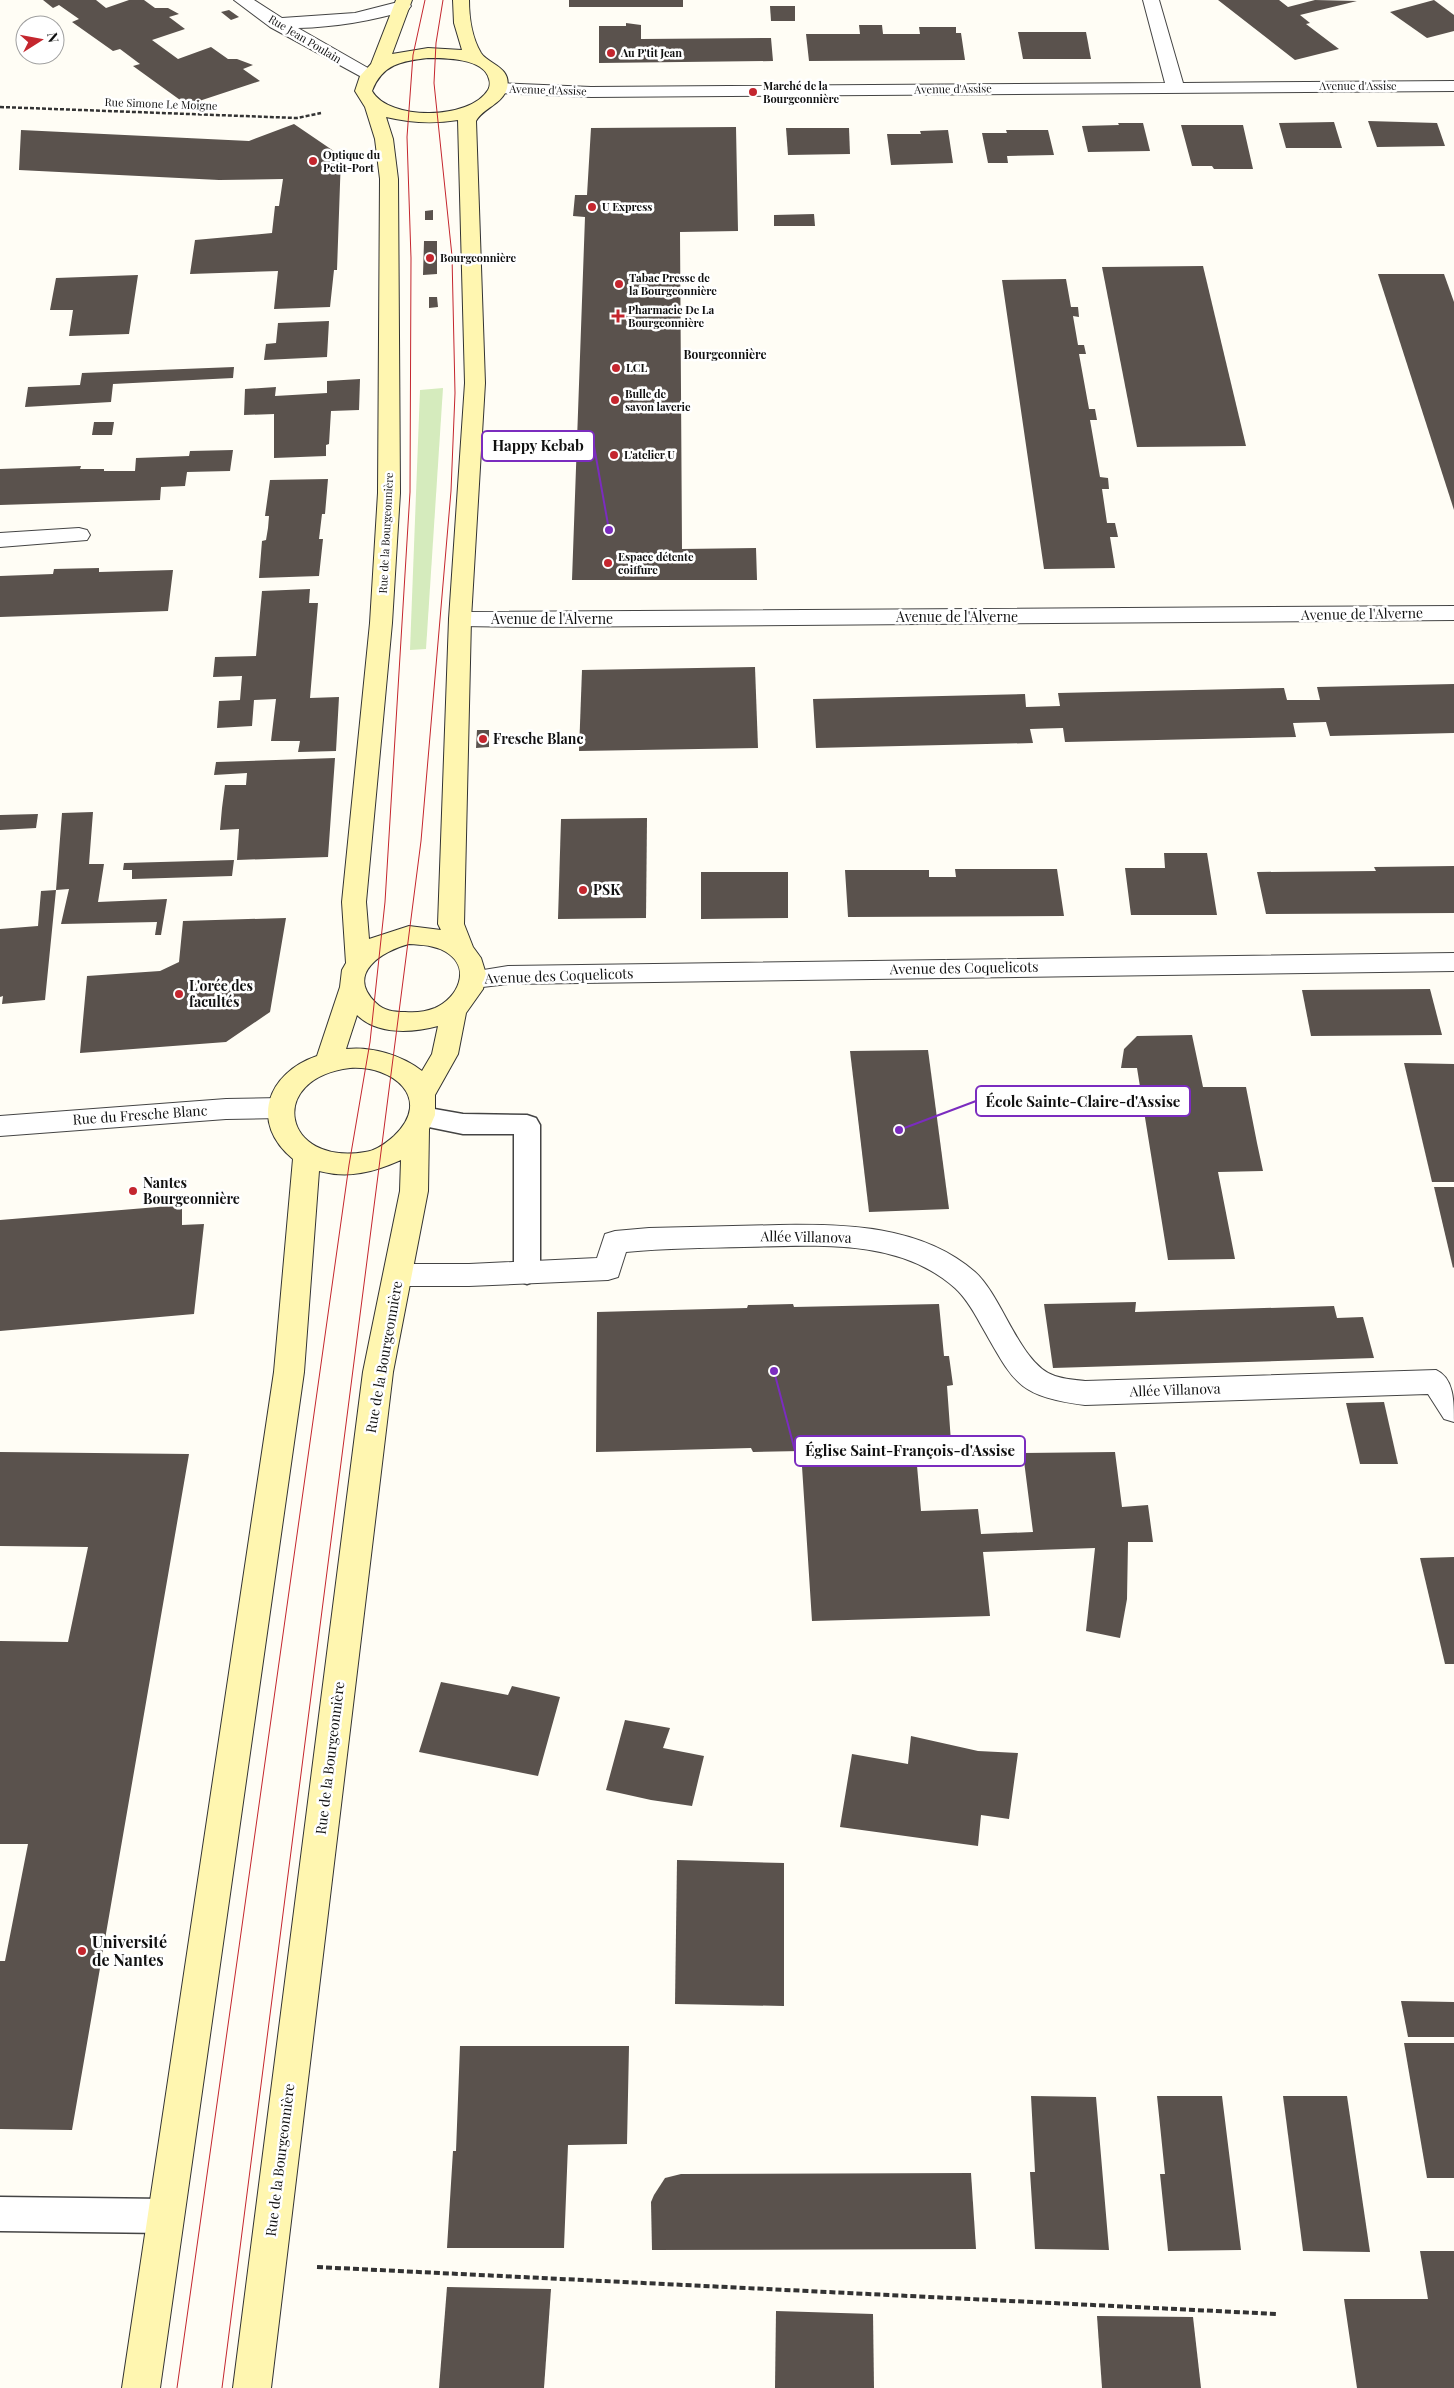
<svg xmlns="http://www.w3.org/2000/svg" width="1454" height="2388" viewBox="0 0 1454 2388" font-family="'Playfair Display',serif">
<style>
.green{fill:#d5ebbd}
.building{fill:#5a524d}
.lines{fill:none;stroke-linecap:round;stroke-linejoin:round}
.lane-casing{stroke:#444;stroke-width:3}
.street-casing{stroke:#444;stroke-width:2}
.secondary-casing{stroke:#333;stroke-width:2}
.path-far1{stroke:#333;stroke-width:2.5;stroke-dasharray:4 2;stroke-linecap:butt}
.path{stroke:#333;stroke-width:4;stroke-dasharray:6 3;stroke-linecap:butt}
.lane{fill:#fff;fill-rule:evenodd}
.street{fill:#fff;fill-rule:evenodd}
.secondary{fill:#fff6b0;fill-rule:evenodd}
.tram{stroke:#c4262e;stroke-width:1}
.poi-dot{fill:#c4262e;stroke:#fff;stroke-width:2}
.labels{text-anchor:middle;stroke-width:5;stroke-linejoin:round;paint-order:stroke}
.far-street-label{font-size:11px;fill:#111;stroke:#fff}
.far-poi-label{font-size:11px;font-weight:bold;fill:#111;stroke:#fff;text-anchor:start}
.far-neighbourhood-label{font-size:12px;font-weight:bold;fill:#111;stroke:#fff}
.street-label{font-size:14px;fill:#111;stroke:#fff}
.poi-label{font-size:14px;font-weight:bold;fill:#111;stroke:#fff;text-anchor:start}
.near-poi-label{font-size:16px;font-weight:bold;fill:#111;stroke:#fff;text-anchor:start}
.leader{fill:none;stroke:#7b2cbf;stroke-width:2}
.callout-dot{fill:#7b2cbf;stroke:#fff;stroke-width:2}
.callout{fill:#fff;stroke:#7b2cbf;stroke-width:2}
.callout-label{font-size:15px;text-anchor:middle;font-weight:bold;fill:#111}
</style>
<rect width="100%" height="100%" fill="#fffdf5"/>
<!-- green -->
<path class="green" d="M443,388l-17,261 -16,1 10,-260z"/>
<!-- building -->
<g class="building">
<path d="M43,0h53l10,8 23,-8h15l11,8h13l11,6 -10,3 16,12 -33,11 26,19 33,-12 17,12h9l16,6 -10,4 17,12 -73,24 -54,-39 7,-2 -20,-15 -7,2 -41,-29 7,-3 -20,-14 -6,3z"/>
<rect x="569" y="0" width="114" height="7"/>
<path d="M1218,0h61l9,7 27,-7 42,1 -57,14 10,8 -4,1 33,25 -44,11z"/>
<path d="M1434,0l20,15v16l-27,7 -37,-26z"/>
<path d="M770,6h25v15h-24z"/>
<path d="M229,10l10,7 -8,3 -10,-8z"/>
<path d="M626,23l15,2v14l130,-1 2,23 -174,2v-37h27z"/>
<path d="M859,25h23l1,9h37l-1,-7h37v6h5l4,27 -156,1 -3,-27h54z"/>
<path d="M1018,32h68l5,27h-68z"/>
<path d="M1368,121l69,2 8,23 -68,1z"/>
<path d="M1334,122l8,26h-56l-7,-25z"/>
<path d="M1118,123h25l7,28 -62,1 -6,-26 37,-1z"/>
<path d="M294,124l47,32 -4,114h-3l-4,37 -56,2 4,-38 -88,3 5,-34 77,-7 3,-27h4l4,-27 -64,1 -200,-10 2,-40 228,11z"/>
<path d="M1181,125h62l10,44h-39l-2,-3h-20z"/>
<path d="M736,127l2,104 -58,1 2,317 74,-1 1,32h-185l13,-363 -12,-1 2,-21h12l4,-67z"/>
<path d="M786,128h63l1,26 -62,1z"/>
<path d="M948,130l5,33 -62,2 -4,-31h34l-1,-3z"/>
<path d="M1006,130h42l6,25 -47,1 1,7h-20l-6,-30h25z"/>
<path d="M433,210v10h-8v-9z"/>
<path d="M814,214l1,12h-41v-11z"/>
<path d="M424,241h13v33l-14,1z"/>
<path d="M1203,266l43,180 -109,1 -35,-180z"/>
<path d="M1378,274h66l10,28v208z"/>
<path d="M138,275l-9,59 -60,2 4,-26h-23l6,-32z"/>
<path d="M1066,279l5,28h7l1,10 -6,-1 5,29h6l2,9h-7l10,55h6l2,11h-7l10,57 8,1 1,11h-7l5,34h8l3,14h-8l5,31 -71,1 -42,-289z"/>
<path d="M429,297h8l1,10 -9,1z"/>
<path d="M329,321l-2,36 -63,3 2,-16 10,-1 2,-20z"/>
<path d="M234,367l-1,11 -120,6 -2,18 -86,5 3,-20 52,-2 2,-12z"/>
<path d="M360,379l-1,31 -28,1 -2,33 -3,1v11l-52,2v-44l-30,1 1,-26 31,-2 -1,9 52,-3v-12z"/>
<path d="M94,422h20l-2,13h-20z"/>
<path d="M233,450l-3,21 -43,1 -2,14 -24,1 -1,13 -160,5v-36l81,-3 -1,3h24v2h31l1,-13 53,-2 1,-5z"/>
<path d="M328,479l-3,35h-3l-3,25h4l-4,37 -60,2 3,-37 4,-1 2,-12 1,-12h-4l5,-36z"/>
<path d="M99,568v4l74,-2 -5,41 -168,6v-41l53,-2 1,-5z"/>
<path d="M310,589l-1,14h9l-8,95 29,-1 -3,54 -38,1 2,-11h-29l5,-42 -22,1 -2,26 -35,2 2,-27 21,-1 2,-24 -29,1 2,-20 41,-1 6,-65z"/>
<path d="M755,667l3,81 -179,3 3,-81z"/>
<path d="M1454,684v49l-124,3 -4,-14 -33,1 3,14 -231,5 -2,-14 -33,1 3,14 -217,5 -3,-49 212,-5 1,13 34,-1 -2,-13 226,-5 3,12h33l-3,-13z"/>
<path d="M477,730h12v17l-13,1z"/>
<path d="M335,758l-7,99 -91,3 2,-31 -19,1 2,-22 3,-23h21l1,-12 -33,2 2,-13z"/>
<path d="M93,812l-4,52h15l-6,38 69,-3 -6,36h-6l2,-13 -96,2 8,-35 -13,1 6,-77z"/>
<path d="M38,814l-2,14 -36,2v-15z"/>
<path d="M647,818l-1,100 -88,1 3,-100z"/>
<path d="M1164,853h43l10,62h-86l-6,-47h40z"/>
<path d="M234,860l-2,16 -100,3v-9h-9l1,-7z"/>
<path d="M1454,866v47l-188,1 -9,-42 119,-1 -2,-4z"/>
<path d="M955,869h102l7,47 -216,1 -3,-47h84v7h27z"/>
<path d="M701,872h87v46l-87,1z"/>
<path d="M56,890l-11,110 -43,4 1,-8 -3,1v-68l38,-3 3,-35z"/>
<path d="M286,918l-16,94 -44,30 -146,11 7,-77 73,-5 19,-9 4,-41z"/>
<path d="M1430,989l12,46 -131,1 -9,-46z"/>
<path d="M1192,1035l11,52h43l11,56 6,28 -45,1 17,87 -67,1 -31,-192h-16l3,-19 13,-13z"/>
<path d="M928,1050l21,159 -80,3 -19,-161z"/>
<path d="M1404,1063l50,1v118h-22z"/>
<path d="M1434,1187h20v80l-1,1z"/>
<path d="M182,1205v20l22,-1 -10,90 -194,17v-111z"/>
<path d="M1136,1302l-1,10 199,-6 3,12 26,-1 11,41 -321,10 -9,-64z"/>
<path d="M793,1304l1,3 145,-3 5,52h5l4,29 -6,1 4,56 -36,1 6,68 57,-2 3,25 52,-2 -10,-79 92,-1 7,55 26,-2 5,37h-25l-1,57 -7,39 -34,-7 9,-83 -112,4 7,64 -178,5 -11,-170 -48,1 -2,-4 -155,4 1,-140 150,-4 1,-3z"/>
<path d="M1384,1402l14,62h-38l-14,-61z"/>
<path d="M0,1452l189,2 -117,676 -72,-1v-168h5l23,-117h-28v-203l68,1 20,-95 -88,-1z"/>
<path d="M1454,1557v107h-9l-25,-106z"/>
<path d="M441,1682l67,13 4,-9 48,11 -22,79 -119,-24z"/>
<path d="M625,1720l45,8 -7,20 41,8 -12,50 -41,-6 -45,-10z"/>
<path d="M911,1736l67,15 40,2 -9,66 -28,-4 -3,31 -138,-19 12,-73 56,10z"/>
<path d="M677,1860l107,3v143l-109,-2z"/>
<path d="M1401,2001l53,1v35h-46z"/>
<path d="M1404,2043h50v135h-27z"/>
<path d="M460,2046h169l-2,98 -59,1 -4,103h-117l6,-97h3z"/>
<path d="M1031,2096l65,1 13,153 -74,-1 -5,-77h5z"/>
<path d="M1157,2096h65l19,154 -73,1 -8,-77h5z"/>
<path d="M1283,2096h64l23,156 -67,-1z"/>
<path d="M971,2173l5,76 -324,1 -1,-48 3,-7 11,-17 16,-4z"/>
<path d="M1420,2251h34v137h-97l-13,-89h84z"/>
<path d="M447,2287l104,2 -7,99h-105z"/>
<path d="M776,2311l97,3 1,74h-99z"/>
<path d="M1097,2316l96,1 8,71h-99z"/>
</g>
<g class="lines">
<defs>
<g id="lane">
<path d="M423,1107l40,7 64,1 9,3 4,7v148l-3,7 -10,4 -10,-4 -3,-7v-139h-51l-49,-10 -4,-7 4,-7z"/>
<path d="M0,2197l166,2 12,5 5,12 -5,12 -12,5 -166,-2z"/>
</g>
<g id="street">
<path d="M234,0h20l28,18 73,-5 47,-12 6,1 3,4 -3,4c-36,11 -72,17 -110,18l77,44 3,4 -3,4 -6,1 -99,-54z"/>
<path d="M1143,0h16l24,83 271,-2v10l-863,6 -93,-4 -6,-1 -3,-4 3,-4 6,-1 93,4 574,-4z"/>
<path d="M79,528l8,2 3,5 -3,5 -87,7v-14z"/>
<path d="M1454,606v14l-921,7 -73,-1 -8,-2 -3,-5 3,-5 8,-2z"/>
<path d="M1454,953v18l-946,13 -34,4 -9,-3 -4,-6 4,-6 43,-7z"/>
<path d="M281,1098l9,3 4,7 -4,7 -9,3 -55,1 -226,17v-20l226,-17z"/>
<path d="M779,1225c66,-1 142,0 196,47 28,25 45,93 80,104 9,3 20,4 30,5l351,-11c18,8 18,31 18,52l-10,-3 -16,-25 -343,11c-69,-9 -71,-23 -104,-80 -7,-13 -15,-27 -26,-37 -57,-51 -141,-42 -211,-41 -39,1 -78,1 -118,5l-8,25 -10,3 -139,6h-71l-10,-3 -4,-8 4,-8 10,-3h71l128,-6 8,-24 10,-3 34,-3z"/>
</g>
<path id="secondary" d="M396,0h16l-20,54 36,-6 34,2 -8,-27 -1,-23h16c0,17 3,38 12,53 7,11 31,14 26,35 -4,16 -24,20 -31,33l9,262 -14,236 -7,305 9,23 8,11 5,16 -3,15 -17,24 -8,41 -23,41v20l-6,14 -1,62 -35,181 -122,1016h-38l130,-1016 37,-181 1,-31c-27,12 -52,19 -82,11l-15,201 -144,1016h-38l152,-1016 19,-213c-44,-36 -26,-86 24,-103l23,-69 2,-17 4,-7 -4,-61 28,-279 8,-130 2,-314 -5,-40 -10,-32 -10,-16 5,-15 11,-12zM428,58c17,0 56,0 61,21 1,3 1,8 -1,11 -18,30 -99,31 -116,1 10,-27 30,-30 56,-33zM386,117c25,6 47,7 72,3l7,263 -16,236 -11,305 3,6 -32,-4 -40,13 -3,-37 26,-279 8,-130 -2,-314 -5,-40zM409,944c13,1 26,1 37,8 26,16 12,46 -11,56 -10,4 -20,5 -30,4 -11,0 -21,-1 -29,-9 -31,-29 6,-52 33,-59zM357,1015c20,20 55,18 81,11l-6,28 -10,17c-20,-16 -51,-25 -76,-22zM350,1068c42,-3 84,30 44,68 -8,7 -18,15 -29,16 -83,14 -99,-74 -15,-84z"/>
</defs>
<!-- lane casing -->
<use href="#lane" class="lane-casing"/>
<!-- street casing -->
<use href="#street" class="street-casing"/>
<!-- secondary casing -->
<use href="#secondary" class="secondary-casing"/>
<!-- path-far1 -->
<path class="path-far1" d="M0,107l297,11 24,-5"/>
<!-- path -->
<path class="path" d="M317,2267l960,47"/>
<!-- lane -->
<use href="#lane" class="lane"/>
<!-- street -->
<use href="#street" class="street"/>
<!-- secondary -->
<use href="#secondary" class="secondary"/>
<!-- tram -->
<g class="tram">
<path d="M177,2388l172,-1223 21,-123 15,-140 25,-410 1,-234 -4,-121 6,-82 12,-55"/>
<path d="M222,2388l199,-1547 30,-350 4,-98 -3,-137 -18,-173 2,-40 7,-43"/>
</g>
</g>
<!-- markers -->
<g class="poi-dot">
<circle cx="611" cy="53" r="5"/>
<circle cx="753" cy="92" r="5"/>
<circle cx="313" cy="161" r="5"/>
<circle cx="592" cy="207" r="5"/>
<circle cx="430" cy="258" r="5"/>
<circle cx="619" cy="284" r="5"/>
<path d="M615.5 308.5h5v5h5v5h-5v5h-5v-5h-5v-5h5z"/>
<circle cx="616" cy="368" r="5"/>
<circle cx="615" cy="400" r="5"/>
<circle cx="614" cy="455" r="5"/>
<circle cx="608" cy="563" r="5"/>
<circle cx="483" cy="739" r="5"/>
<circle cx="583" cy="890" r="5"/>
<circle cx="179" cy="994" r="5"/>
<circle cx="133" cy="1191" r="5"/>
<circle cx="82" cy="1951" r="5"/>
</g>
<g class="labels">
<!-- far-street labels -->
<g class="far-street-label">
<text transform="translate(305 39) rotate(31)" y="4">Rue Jean Poulain</text>
<text x="1358" y="90">Avenue d'Assise</text>
<text transform="translate(953 89) rotate(-1)" y="4">Avenue d'Assise</text>
<text transform="translate(548 90) rotate(2)" y="4">Avenue d'Assise</text>
<text transform="translate(161 104) rotate(2)" y="4">Rue Simone Le Moigne</text>
<text transform="translate(386 533) rotate(-87)" y="4">Rue de la Bourgeonnière</text>
</g>
<!-- far-poi labels -->
<g class="far-poi-label">
<text x="621" y="57">Au P'tit Jean</text>
<text x="763" y="90">Marché de la<tspan x="763" dy="13">Bourgeonnière</tspan></text>
<text x="323" y="159">Optique du<tspan x="323" dy="13">Petit-Port</tspan></text>
<text x="602" y="211">U Express</text>
<text x="440" y="262">Bourgeonnière</text>
<text x="629" y="282">Tabac Presse de<tspan x="629" dy="13">la Bourgeonnière</tspan></text>
<text x="628" y="314">Pharmacie De La<tspan x="628" dy="13">Bourgeonnière</tspan></text>
<text x="626" y="372">LCL</text>
<text x="625" y="398">Bulle de<tspan x="625" dy="13">savon laverie</tspan></text>
<text x="624" y="459">L'atelier U</text>
<text x="618" y="561">Espace détente<tspan x="618" dy="13">coiffure</tspan></text>
</g>
<!-- far-neighbourhood labels -->
<g class="far-neighbourhood-label">
<text x="725" y="359">Bourgeonnière</text>
</g>
<!-- street labels -->
<g class="street-label">
<text transform="translate(1362 614) rotate(-1)" y="5">Avenue de l'Alverne</text>
<text x="957" y="622">Avenue de l'Alverne</text>
<text x="552" y="624">Avenue de l'Alverne</text>
<text transform="translate(964 968) rotate(-1)" y="5">Avenue des Coquelicots</text>
<text transform="translate(559 976) rotate(-2)" y="5">Avenue des Coquelicots</text>
<text transform="translate(140 1115) rotate(-4)" y="5">Rue du Fresche Blanc</text>
<text transform="translate(806 1237) rotate(1)" y="5">Allée Villanova</text>
<text transform="translate(384 1357) rotate(-80)" y="5">Rue de la Bourgeonnière</text>
<text transform="translate(1175 1390) rotate(-2)" y="5">Allée Villanova</text>
<text transform="translate(330 1758) rotate(-83)" y="5">Rue de la Bourgeonnière</text>
<text transform="translate(280 2160) rotate(-83)" y="5">Rue de la Bourgeonnière</text>
</g>
<!-- poi labels -->
<g class="poi-label">
<text x="493" y="744">Fresche Blanc</text>
<text x="593" y="895">PSK</text>
<text x="189" y="991">L'orée des<tspan x="189" dy="16">facultés</tspan></text>
<text x="143" y="1188">Nantes<tspan x="143" dy="16">Bourgeonnière</tspan></text>
</g>
<!-- near-poi labels -->
<g class="near-poi-label">
<text x="92" y="1948">Université<tspan x="92" dy="18">de Nantes</tspan></text>
</g>
</g>
<!-- callouts -->
<path class="leader" d="M609 530L594 446M899 1130L976 1101M774 1371L795 1451"/>
<g class="callout-dot">
<circle cx="609" cy="530" r="5"/>
<circle cx="899" cy="1130" r="5"/>
<circle cx="774" cy="1371" r="5"/>
</g>
<g class="callout">
<rect x="482" y="431" width="112" height="30" rx="5"/>
<rect x="976" y="1086" width="214" height="30" rx="5"/>
<rect x="795" y="1436" width="230" height="30" rx="5"/>
</g>
<g class="callout-label">
<text x="538" y="451">Happy Kebab</text>
<text x="1083" y="1107">École Sainte-Claire-d'Assise</text>
<text x="910" y="1456">Église Saint-François-d'Assise</text>
</g>
<!-- north arrow -->
<g transform="translate(40 40) rotate(79)"><circle r="24" fill="#ffffff" stroke="#a0a0a0"/>
<path d="M0-4L9 19L0 12L-9 19Z" fill="#c4262e"/>
<text y="-8" font-size="14" font-weight="bold" text-anchor="middle" fill="#111111">N</text>
</g>
</svg>
